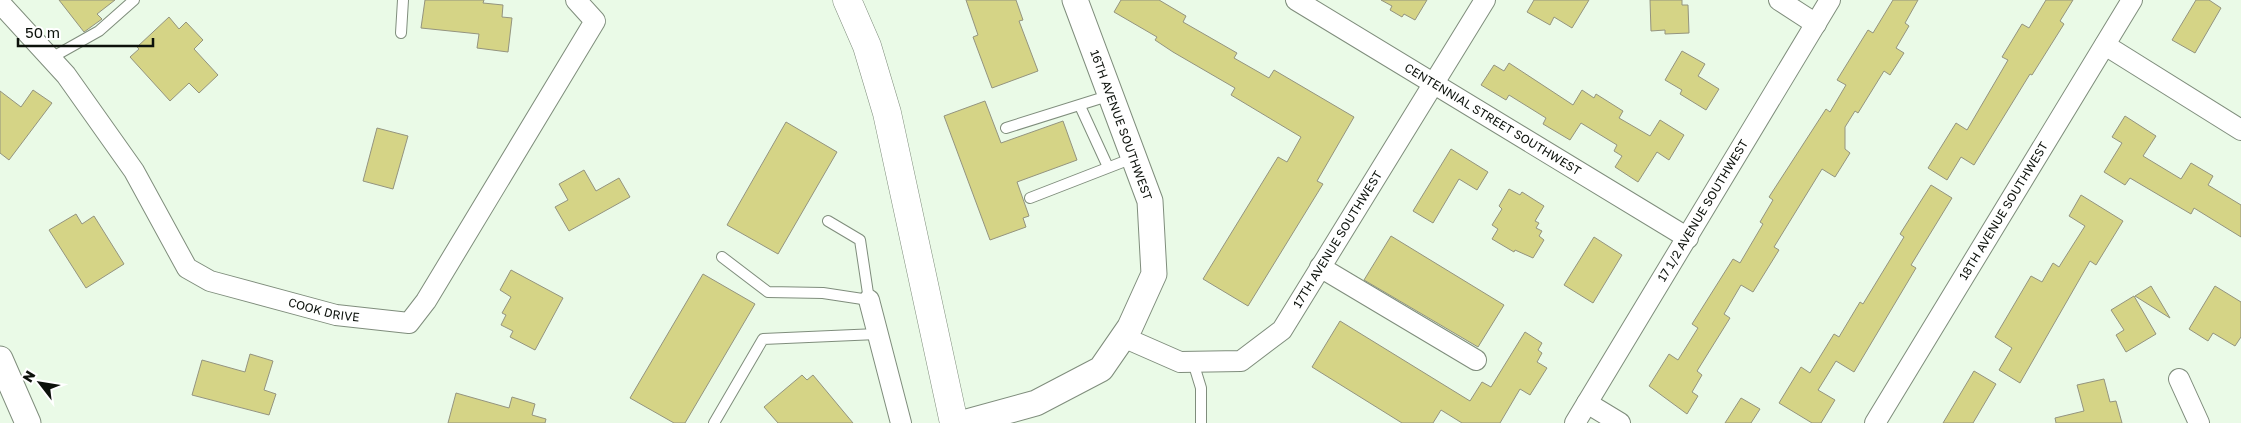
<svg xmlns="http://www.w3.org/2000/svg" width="2241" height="423" viewBox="0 0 2241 423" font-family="'Golos Text',sans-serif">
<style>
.building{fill:#d5d486;stroke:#94947f}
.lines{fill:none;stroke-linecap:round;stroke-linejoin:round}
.service-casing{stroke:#7f8d7c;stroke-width:12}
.minor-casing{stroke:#7f8d7c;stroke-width:22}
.tertiary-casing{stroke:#7f8d7c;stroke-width:27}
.secondary-casing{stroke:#7f8d7c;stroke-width:29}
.service{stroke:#fff;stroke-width:10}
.minor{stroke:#fff;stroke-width:20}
.tertiary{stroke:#fff;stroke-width:25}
.secondary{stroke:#fff;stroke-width:28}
.labels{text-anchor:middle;stroke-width:5;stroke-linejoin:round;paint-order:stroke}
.street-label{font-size:12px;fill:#0c110b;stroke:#fff}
</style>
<rect width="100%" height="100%" fill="#eafae7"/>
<!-- building -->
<g class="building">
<path d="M59,0h56l-18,14 5,5 -18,13z"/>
<path d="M425,0h59l-1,3 20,2 -1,12 10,1 -4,34 -31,-4 2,-14 -58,-6z"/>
<path d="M966,0h50l7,20 -4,1 19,50 -46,17 -19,-51 5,-2z"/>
<path d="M1121,0h38l27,16 -3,6 54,31 -3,5 35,20 5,-8 80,47 -37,64 6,3 -75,122 -45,-27 75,-122 9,5 14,-25 -70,-42 4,-7 -62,-36 -18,-12 2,-3 -43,-25z"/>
<path d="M1381,0h46l-12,20 -11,-6 -2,3 -12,-7 2,-4z"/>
<path d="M1534,0h55l-17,28 -18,-11 -4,8 -23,-13z"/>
<path d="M1650,0h32v5h6l1,28 -24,1v-4l-14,1z"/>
<path d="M1893,0h25l-13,23 4,3 -13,22 8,5 -14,22 -6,-4 -26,42 -3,-2 -10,16v22l5,4 -15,24 -13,-8 -48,78 5,3 -26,42 -12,-7 -17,29 6,4 -33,53 5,4 -10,17 6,4 -11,18 -38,-28 20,-32 9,6 20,-32 -6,-4 41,-65 7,4 23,-39 -3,-2 13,-22 -4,-3 57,-88 4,3 16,-27 -9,-5 31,-50 5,3z"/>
<path d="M2046,0h27l-13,21 4,3 -32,51 -2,-1 -56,91 -13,-8 -14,23 -19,-12 28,-45 11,7 41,-70 -6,-3 20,-33 7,4z"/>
<path d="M2196,0h13l12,8 -26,45 -23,-13z"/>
<path d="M169,17l10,12 7,-7 17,18 -9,9 24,26 -19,18 -10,-10 -19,18 -40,-44 9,-8 -2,-2z"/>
<path d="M1682,51l23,13 -7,12 21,13 -13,21 -26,-16 2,-4 -17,-10z"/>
<path d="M1509,63l64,42 9,-15 12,8 2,-4 27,17 -4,7 31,18 10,-16 24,15 -15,25 -12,-8 -19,30 -23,-15 7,-11 -8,-5 3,-6 -36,-22 -11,17 -27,-16 3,-6 -37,-23 -3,5 -25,-15 13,-20 10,6z"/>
<path d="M33,90l19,13 -43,57 -9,-7v-62l21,16z"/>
<path d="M985,101l16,42 62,-22 14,39 -60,22 12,34 -6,2 3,9 -36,13 -46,-124z"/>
<path d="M2125,116l31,20 -13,20 38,23 10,-16 22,13 -5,9 33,20v32l-47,-29 -3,6 -61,-36 -5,7 -21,-13 18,-29 -10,-6z"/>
<path d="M786,122l51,30 -59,102 -51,-29z"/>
<path d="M377,128l31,8 -15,53 -30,-8z"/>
<path d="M1451,149l37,23 -11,18 -18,-11 -26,44 -20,-12z"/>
<path d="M584,170l12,21 23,-13 11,19 -61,34 -14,-24 13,-7 -9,-16z"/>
<path d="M1931,185l21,13 -41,67 5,3 -62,104 -18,-11 -18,29 17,10 -14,23h-9l-33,-20 22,-36 9,6 24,-39 5,3 21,-35 3,2 41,-67 -4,-3z"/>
<path d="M1509,189l11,6 2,-3 22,14 -9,15 4,2 -3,5 6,3 -3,5 5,4 -11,18 -18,-8 -1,2 -22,-13 6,-10 -6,-4 10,-16 -3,-3z"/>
<path d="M2081,195l42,26 -27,44 -6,-4 -70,122 -21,-13 13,-22 -17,-11 36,-61 11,6 11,-19 6,4 26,-41 -16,-10z"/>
<path d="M76,214l6,10 12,-8 30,48 -38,24 -37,-58z"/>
<path d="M1391,236l113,69 -26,42 -114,-67z"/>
<path d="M1594,237l28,18 -29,48 -29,-18z"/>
<path d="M511,270l52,28 -28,52 -25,-13 3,-6 -12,-6 5,-10 -4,-2 9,-16 -11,-7z"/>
<path d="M703,274l52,30 -70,119h-11l-44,-25z"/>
<path d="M2151,286l19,32 -35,-22z"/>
<path d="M2215,286l26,16v35l-6,9 -22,-13 -5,8 -19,-12z"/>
<path d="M2134,296l22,38 -30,18 -10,-17 8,-5 -13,-20z"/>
<path d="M1340,321l130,80 12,-19 9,5 34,-55 17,11 -4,7 4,3 -5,9 10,6 -17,27 -10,-6 -20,34h-38l-21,-13 -8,13h-31l-90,-56z"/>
<path d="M250,354l23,7 -9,29 12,4 -7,21 -77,-20 10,-35 43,12z"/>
<path d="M1974,371l22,13 -23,39h-30z"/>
<path d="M802,375l5,5 6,-5 40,48h-75l-14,-16z"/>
<path d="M2104,379l6,23 6,-1 6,22h-66l-1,-5 29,-7 -7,-26z"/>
<path d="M456,393l53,15 3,-11 23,7 -3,11 14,4 -1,4h-97z"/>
<path d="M1741,398l19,11 -9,14h-26z"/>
</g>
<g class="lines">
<defs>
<g id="service">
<path d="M401,33l2,-33"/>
<path d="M51,58l48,-27 35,-31"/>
<path d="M1080,106l28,61"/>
<path d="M1006,128l105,-33"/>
<path d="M1030,198l103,-40"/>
<path d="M722,257l46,35 55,1 46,7 -9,-60 -32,-19"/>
<path d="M1193,362l8,26v35"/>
<path d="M714,423l49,-84 114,-5"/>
</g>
<g id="minor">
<path id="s1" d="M1296,0l392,238"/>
<path d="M1779,0l37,24"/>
<path id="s2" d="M0,3l66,72 68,96 53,97 23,13 126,34 73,8 17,-22 169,-280 -19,-21"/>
<path d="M2105,45l136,85"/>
<path d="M1320,267l156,93"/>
<path d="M869,300l32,123"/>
<path id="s3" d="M1123,337l57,25 61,-1 41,-31 203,-330"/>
<path d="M2179,379l20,44"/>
<path d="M1587,403l33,20"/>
<path id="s4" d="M1575,423l255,-423"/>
<path id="s5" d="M1875,423l257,-423"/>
</g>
<g id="tertiary">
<path d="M0,359l28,64"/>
<path d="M963,423l73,-20 65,-34 29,-42 24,-53 -4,-73 -75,-201"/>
</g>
<path id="secondary" d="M847,0l20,46 20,67 67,310"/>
</defs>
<!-- service casing -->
<use href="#service" class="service-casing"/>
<!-- minor casing -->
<use href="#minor" class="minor-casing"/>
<!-- tertiary casing -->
<use href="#tertiary" class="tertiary-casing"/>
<!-- secondary casing -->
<use href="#secondary" class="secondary-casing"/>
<!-- service -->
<use href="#service" class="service"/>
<!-- minor -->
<use href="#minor" class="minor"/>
<!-- tertiary -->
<use href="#tertiary" class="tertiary"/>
<!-- secondary -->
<use href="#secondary" class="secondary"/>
</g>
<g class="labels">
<!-- street labels -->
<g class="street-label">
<text dy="4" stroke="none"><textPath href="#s1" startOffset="230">CENTENNIAL STREET SOUTHWEST</textPath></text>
<text transform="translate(1121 125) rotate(70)" y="4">16TH AVENUE SOUTHWEST</text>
<text dy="4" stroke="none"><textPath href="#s4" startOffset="248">17 1/2 AVENUE SOUTHWEST</textPath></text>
<text dy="4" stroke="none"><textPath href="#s5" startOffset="248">18TH AVENUE SOUTHWEST</textPath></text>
<text dy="4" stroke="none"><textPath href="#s3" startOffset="281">17TH AVENUE SOUTHWEST</textPath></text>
<text dy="4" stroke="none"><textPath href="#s2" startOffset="470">COOK DRIVE</textPath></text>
</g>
</g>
<!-- north arrow -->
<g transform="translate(40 383) rotate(301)" stroke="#ffffff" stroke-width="4" paint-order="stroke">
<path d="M0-4L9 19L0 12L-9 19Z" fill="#0c110b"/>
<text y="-8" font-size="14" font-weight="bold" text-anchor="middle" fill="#0c110b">N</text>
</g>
<!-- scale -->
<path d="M18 38v8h135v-8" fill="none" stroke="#0c110b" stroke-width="2.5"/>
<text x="25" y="38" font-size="15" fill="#0c110b" stroke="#ffffff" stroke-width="4" paint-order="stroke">50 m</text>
</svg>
